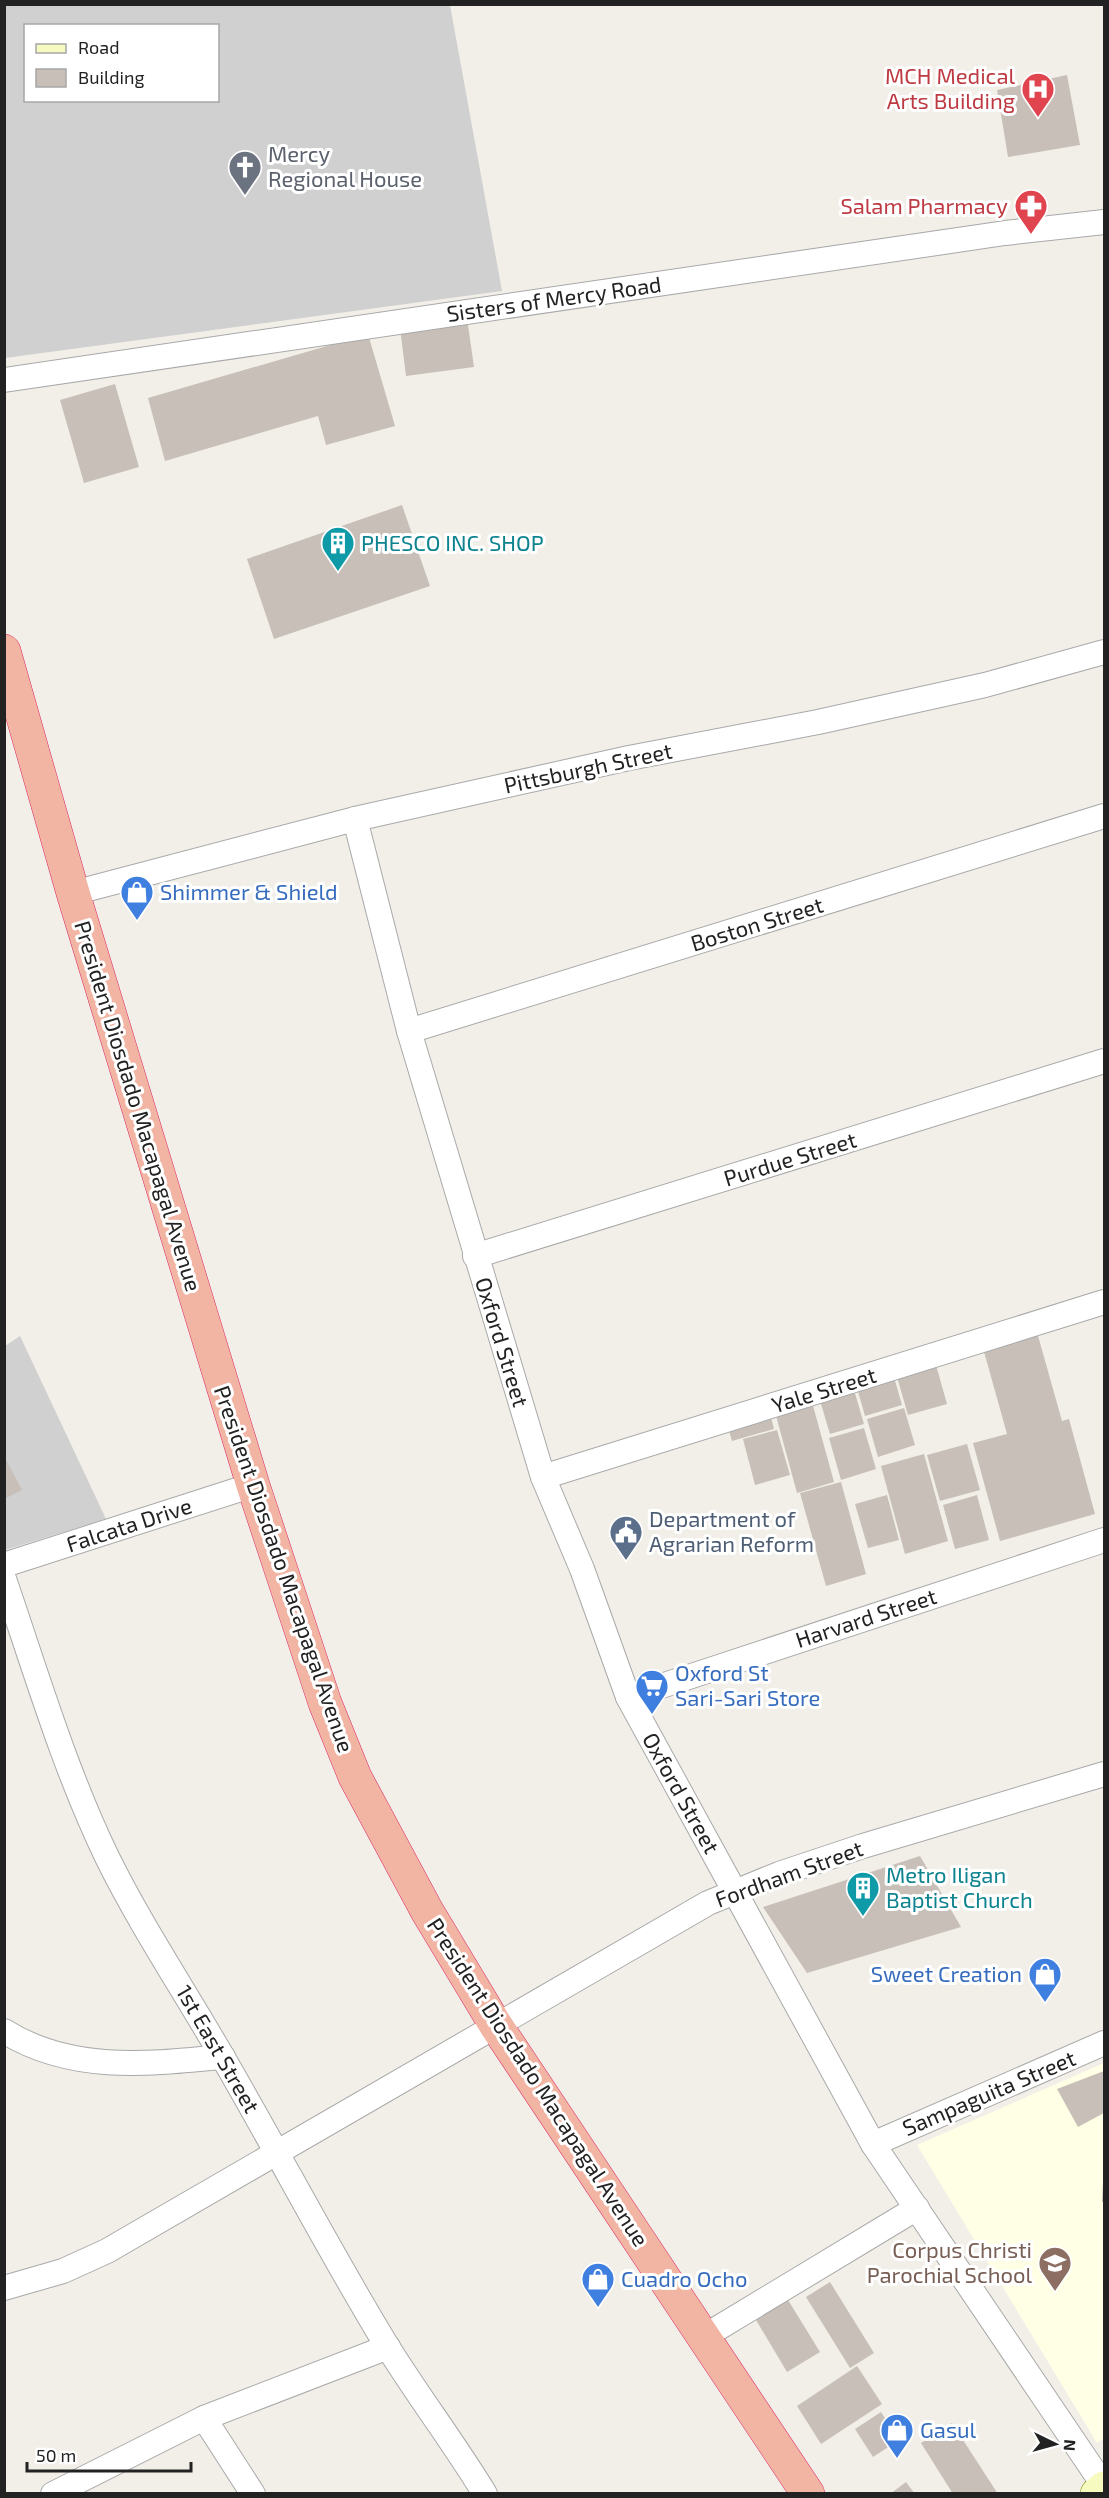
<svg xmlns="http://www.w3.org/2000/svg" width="1109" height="2498" viewBox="0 0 1109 2498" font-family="'Exo 2',sans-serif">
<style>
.education{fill:#ffffe5}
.religious{fill:#d0d0d0;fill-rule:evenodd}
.building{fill:#c7bfb8}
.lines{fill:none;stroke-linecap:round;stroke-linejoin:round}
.minor-casing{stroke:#a9a9a9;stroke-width:26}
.secondary-casing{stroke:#707d05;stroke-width:34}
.trunk-casing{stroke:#dc2a67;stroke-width:34}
.minor{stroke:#fff;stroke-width:24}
.secondary{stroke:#f7fabf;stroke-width:33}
.trunk{stroke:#f2b4a3;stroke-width:33}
.labels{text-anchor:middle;stroke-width:6;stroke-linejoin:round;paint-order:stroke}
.health-label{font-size:22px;fill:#be3a42;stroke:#fff;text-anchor:end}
.worship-label{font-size:22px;fill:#5b616d;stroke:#fff;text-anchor:start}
.street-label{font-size:22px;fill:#222;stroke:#fff}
.culture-label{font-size:22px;fill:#0d838f;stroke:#fff;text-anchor:start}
.shop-label{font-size:22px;fill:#366cbe;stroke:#fff;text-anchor:start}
.service-label{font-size:22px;fill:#4e5e75;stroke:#fff;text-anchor:start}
.education-label{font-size:22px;fill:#785e54;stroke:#fff;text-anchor:end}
</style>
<rect width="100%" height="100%" fill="#f2efe9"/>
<!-- education -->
<path class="education" d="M1104,2063v375l-7,5 -180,-298z"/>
<!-- religious -->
<g class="religious">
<path d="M4,5h446l52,286 -497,67zM26,26h192v74h-192z"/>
<path d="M20,1336l86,183 -101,31v-204z"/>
</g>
<!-- building -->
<g class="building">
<path d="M1067,75l13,70 -72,12 -11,-67z"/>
<path d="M467,318l7,49 -68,9 -6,-48z"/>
<path d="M368,334l27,92 -69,19 -8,-29 -153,45 -17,-63z"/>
<path d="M115,384l24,83 -55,16 -24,-83z"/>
<path d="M402,505l28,81 -156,53 -27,-80z"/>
<path d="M1035,1325l27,96 7,-2 26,95 -95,27 -27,-98 34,-9 -26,-93z"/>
<path d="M936,1365l11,39 -39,11 -11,-38z"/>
<path d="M894,1377l8,28 -37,11 -8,-28z"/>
<path d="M852,1383l12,41 -34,10 -12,-40z"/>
<path d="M767,1401l7,28 -42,12 -8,-28z"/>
<path d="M812,1402l22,80 -37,11 -22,-81z"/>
<path d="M904,1408l11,37 -37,12 -11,-38z"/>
<path d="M864,1428l12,41 -35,11 -12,-42z"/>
<path d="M777,1430l13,45 -35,10 -12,-46z"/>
<path d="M967,1444l13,46 -40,11 -13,-46z"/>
<path d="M924,1454l24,87 -43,13 -24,-88z"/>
<path d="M4,1456l18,34 -18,9z"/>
<path d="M841,1482l25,92 -40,12 -26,-93z"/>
<path d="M887,1495l12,45 -31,8 -13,-44z"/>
<path d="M977,1495l12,45 -34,9 -12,-44z"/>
<path d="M920,1856l41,71 -154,46 -44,-66z"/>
<path d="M1104,2071v42l-26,14 -21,-38z"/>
<path d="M1103,2181h1v21h-2z"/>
<path d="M830,2282l44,71 -24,15 -44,-71z"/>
<path d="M785,2295l35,57 -33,20 -34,-57z"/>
<path d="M857,2366l25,38 -61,40 -24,-38z"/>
<path d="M881,2412l18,28 -26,17 -18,-28z"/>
<path d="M952,2423l46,71h-45l-32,-51z"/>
<path d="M906,2482l9,12h-25z"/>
</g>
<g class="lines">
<defs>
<g id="minor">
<path d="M4,380l1001,-147 99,-11"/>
<path d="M355,819l54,212 134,446 39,92 46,128 245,447 231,342"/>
<path d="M73,893l282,-74 274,-61 189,-36 167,-37 119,-33"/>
<path d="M409,1031l695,-215"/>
<path d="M475,1256l629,-195"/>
<path d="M543,1477l561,-175"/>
<path d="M4,1565l249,-80"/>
<path d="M4,1579c32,93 60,189 103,278 34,69 77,133 115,199 56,96 107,195 165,290 31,50 67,97 98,148"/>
<path d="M628,1697l476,-157"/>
<path d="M4,2031c67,42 145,33 219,26"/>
<path d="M873,2144l231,-101"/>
<path d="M4,2288l59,-17 44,-20 601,-348 71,-29 84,-28 241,-72"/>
<path d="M705,2336l212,-128"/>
<path d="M204,2418l49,76"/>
<path d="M53,2494l151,-76 184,-71"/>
</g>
<path id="secondary" d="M1097,2494l7,-6"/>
<path id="trunk" d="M4,651l69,242 180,592 72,218 30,74 72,134 68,113 313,470"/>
</defs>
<!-- minor casing -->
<use href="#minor" class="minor-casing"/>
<!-- secondary casing -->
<use href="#secondary" class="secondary-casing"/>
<!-- trunk casing -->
<use href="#trunk" class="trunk-casing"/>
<!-- minor -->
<use href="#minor" class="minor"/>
<!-- secondary -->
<use href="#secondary" class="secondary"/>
<!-- trunk -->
<use href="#trunk" class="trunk"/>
</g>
<!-- icons -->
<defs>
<symbol id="hospital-pin" viewBox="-11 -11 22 30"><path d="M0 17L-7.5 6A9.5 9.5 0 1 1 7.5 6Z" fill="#e0444e" stroke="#fff"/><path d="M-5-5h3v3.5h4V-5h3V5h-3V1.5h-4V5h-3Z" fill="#fff"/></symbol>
<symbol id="church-pin" viewBox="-11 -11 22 30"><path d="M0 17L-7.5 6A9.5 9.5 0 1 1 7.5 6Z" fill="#6b7280" stroke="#fff"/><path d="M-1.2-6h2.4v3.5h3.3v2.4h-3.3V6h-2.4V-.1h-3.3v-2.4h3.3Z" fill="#fff"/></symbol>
<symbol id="pharmacy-pin" viewBox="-11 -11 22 30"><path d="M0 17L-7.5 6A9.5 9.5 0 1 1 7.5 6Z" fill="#e0444e" stroke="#fff"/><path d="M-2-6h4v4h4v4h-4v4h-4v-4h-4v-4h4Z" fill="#fff"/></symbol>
<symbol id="building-pin" viewBox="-11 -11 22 30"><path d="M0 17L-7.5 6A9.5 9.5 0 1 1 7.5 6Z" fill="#0f9aa8" stroke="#fff"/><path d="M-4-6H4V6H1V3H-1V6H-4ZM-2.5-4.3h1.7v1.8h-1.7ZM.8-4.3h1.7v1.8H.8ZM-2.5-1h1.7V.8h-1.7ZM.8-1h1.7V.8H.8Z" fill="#fff"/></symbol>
<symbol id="shop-pin" viewBox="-11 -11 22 30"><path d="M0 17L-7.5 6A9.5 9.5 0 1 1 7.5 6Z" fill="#3f7fe0" stroke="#fff"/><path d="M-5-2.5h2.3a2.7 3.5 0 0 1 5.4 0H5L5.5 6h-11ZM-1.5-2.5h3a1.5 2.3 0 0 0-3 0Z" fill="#fff"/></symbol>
<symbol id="civic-pin" viewBox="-11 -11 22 30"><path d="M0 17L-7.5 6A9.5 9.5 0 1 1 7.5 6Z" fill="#5c6f8a" stroke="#fff"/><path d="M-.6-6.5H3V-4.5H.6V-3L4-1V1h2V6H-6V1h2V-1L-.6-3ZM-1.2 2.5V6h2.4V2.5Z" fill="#fff"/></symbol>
<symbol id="supermarket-pin" viewBox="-11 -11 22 30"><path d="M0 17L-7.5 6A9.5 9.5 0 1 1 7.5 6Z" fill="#3f7fe0" stroke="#fff"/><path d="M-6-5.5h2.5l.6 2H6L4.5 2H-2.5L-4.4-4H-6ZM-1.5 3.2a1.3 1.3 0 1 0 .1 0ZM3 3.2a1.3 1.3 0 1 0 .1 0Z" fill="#fff"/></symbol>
<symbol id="school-pin" viewBox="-11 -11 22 30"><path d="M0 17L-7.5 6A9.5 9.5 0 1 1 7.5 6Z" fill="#8d6e63" stroke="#fff"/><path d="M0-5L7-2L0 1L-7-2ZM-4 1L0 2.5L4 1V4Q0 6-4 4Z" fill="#fff"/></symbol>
</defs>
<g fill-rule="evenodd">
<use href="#hospital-pin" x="1019" y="70" width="38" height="52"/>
<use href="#church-pin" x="226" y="148" width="38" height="52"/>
<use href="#pharmacy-pin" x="1012" y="187" width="38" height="52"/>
<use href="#building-pin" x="319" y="524" width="38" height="52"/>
<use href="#shop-pin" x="118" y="873" width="38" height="52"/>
<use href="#civic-pin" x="607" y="1513" width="38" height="52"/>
<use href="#supermarket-pin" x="633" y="1667" width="38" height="52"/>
<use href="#building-pin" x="844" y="1869" width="38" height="52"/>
<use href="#shop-pin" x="1026" y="1955" width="38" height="52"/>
<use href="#school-pin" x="1036" y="2244" width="38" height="52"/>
<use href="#shop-pin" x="579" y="2260" width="38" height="52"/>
<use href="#shop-pin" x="878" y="2411" width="38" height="52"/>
</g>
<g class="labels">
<!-- health labels -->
<g class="health-label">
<text x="1015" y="84">MCH Medical<tspan x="1015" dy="25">Arts Building</tspan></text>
<text x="1008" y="214">Salam Pharmacy</text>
</g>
<!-- worship labels -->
<g class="worship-label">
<text x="268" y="162">Mercy<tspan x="268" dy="25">Regional House</tspan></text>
</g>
<!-- street labels -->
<g class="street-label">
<text transform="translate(554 299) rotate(-8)" y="8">Sisters of Mercy Road</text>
<text transform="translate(588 768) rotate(-12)" y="8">Pittsburgh Street</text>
<text transform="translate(757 924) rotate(-17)" y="8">Boston Street</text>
<text transform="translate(138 1106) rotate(73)" y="8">President Diosdado Macapagal Avenue</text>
<text transform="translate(790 1159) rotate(-17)" y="8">Purdue Street</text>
<text transform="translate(502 1342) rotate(73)" y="8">Oxford Street</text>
<text transform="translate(824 1390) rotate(-17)" y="8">Yale Street</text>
<text transform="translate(129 1525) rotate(-18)" y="8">Falcata Drive</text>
<text transform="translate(284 1569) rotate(71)" y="8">President Diosdado Macapagal Avenue</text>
<text transform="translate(866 1618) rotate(-18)" y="8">Harvard Street</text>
<text transform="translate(681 1793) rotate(61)" y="8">Oxford Street</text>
<text transform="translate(789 1874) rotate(-20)" y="8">Fordham Street</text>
<text transform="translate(218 2049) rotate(60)" y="8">1st East Street</text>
<text transform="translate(538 2082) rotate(57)" y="8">President Diosdado Macapagal Avenue</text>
<text transform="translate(989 2093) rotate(-23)" y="8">Sampaguita Street</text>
</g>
<!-- culture labels -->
<g class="culture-label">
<text x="361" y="551">PHESCO INC. SHOP</text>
<text x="886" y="1883">Metro Iligan<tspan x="886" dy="25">Baptist Church</tspan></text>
</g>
<!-- shop labels -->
<g class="shop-label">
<text x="160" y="900">Shimmer &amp; Shield</text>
<text x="675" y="1681">Oxford St<tspan x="675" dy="25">Sari-Sari Store</tspan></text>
<text x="1022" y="1982" text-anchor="end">Sweet Creation</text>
<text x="621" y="2287">Cuadro Ocho</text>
<text x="920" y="2438">Gasul</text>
</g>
<!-- service labels -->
<g class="service-label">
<text x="649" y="1527">Department of<tspan x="649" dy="25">Agrarian Reform</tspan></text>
</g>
<!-- education labels -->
<g class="education-label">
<text x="1032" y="2258">Corpus Christi<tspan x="1032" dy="25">Parochial School</tspan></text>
</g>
</g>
<!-- border -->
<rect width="1109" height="2498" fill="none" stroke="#222222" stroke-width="12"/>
<!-- legend -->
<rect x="24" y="24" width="195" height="78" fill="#ffffff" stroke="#a7a7a7" stroke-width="1.5"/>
<rect x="36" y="44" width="30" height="9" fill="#f7fabf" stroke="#a7a7a7" stroke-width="1.5"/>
<text x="78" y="54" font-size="18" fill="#222222">Road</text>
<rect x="36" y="69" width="30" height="18" fill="#c7bfb8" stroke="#a7a7a7" stroke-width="1.5"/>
<text x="78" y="84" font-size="18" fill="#222222">Building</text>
<!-- north arrow -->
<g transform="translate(1055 2444) rotate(95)" stroke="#ffffff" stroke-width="4.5" paint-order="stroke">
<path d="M0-4.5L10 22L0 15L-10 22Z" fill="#222222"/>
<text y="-9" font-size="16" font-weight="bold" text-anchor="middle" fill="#222222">N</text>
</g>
<!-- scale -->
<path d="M27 2462v9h164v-9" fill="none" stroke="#222222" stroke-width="3"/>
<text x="36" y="2462" font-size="18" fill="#222222" stroke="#ffffff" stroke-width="4.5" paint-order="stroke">50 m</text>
</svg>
